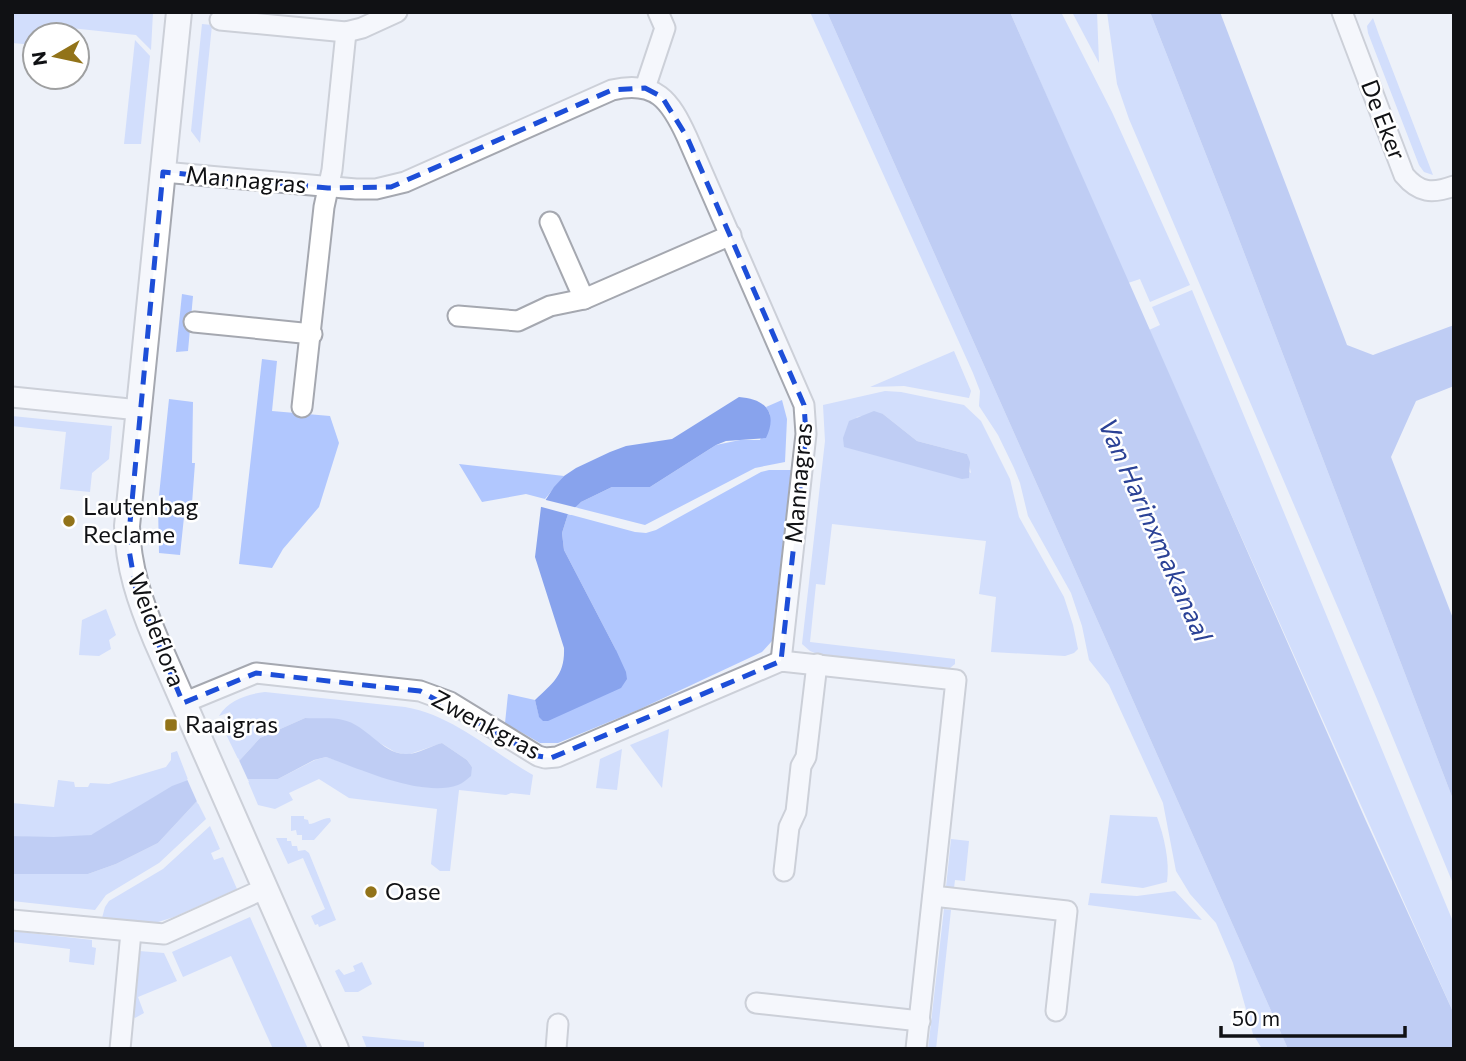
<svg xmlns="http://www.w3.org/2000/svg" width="1466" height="1061" viewBox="0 0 1466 1061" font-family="Commissioner,sans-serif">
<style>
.green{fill:#b1c7fe;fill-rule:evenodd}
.water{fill:#88a3ed}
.pier{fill:#edf1f9}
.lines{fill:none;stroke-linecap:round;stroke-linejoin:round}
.minor-casing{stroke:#a5a8b0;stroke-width:23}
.tertiary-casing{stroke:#a5a8b0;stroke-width:28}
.minor{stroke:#fff;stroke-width:19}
.tertiary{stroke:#fff;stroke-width:24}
.marked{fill:none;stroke:#1d4ed8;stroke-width:5;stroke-dasharray:14 9;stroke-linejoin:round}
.poi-dot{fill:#927319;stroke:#fff;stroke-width:2.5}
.labels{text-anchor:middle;stroke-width:5;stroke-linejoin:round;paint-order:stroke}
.street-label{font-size:24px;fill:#101114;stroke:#fff}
.poi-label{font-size:24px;fill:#101114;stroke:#fff;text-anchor:start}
.water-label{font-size:26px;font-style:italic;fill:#2b4296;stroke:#fff}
</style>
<rect width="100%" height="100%" fill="#edf1f9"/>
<!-- green -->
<g class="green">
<path d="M12,12h141l-2,38 -15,-15 -93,-10 -2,10h-6v10l-23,-2z"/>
<path d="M810,12h17l461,1037h-26l-9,-15 -20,-71 -17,-40 -26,-29 -14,-23 -13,-68 -54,-118 -20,-25 -7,-34 -11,-33 -43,-77 -8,-33 -6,-15 -16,-33 -19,-29 1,-15 -7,-18z"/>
<path d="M1010,12h51l51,100 78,173 -40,17 -10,-23 -12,4z"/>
<path d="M1072,12h25l2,51z"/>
<path d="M1107,12h43l77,196 227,594v84l-77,-187 -248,-580 -12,-35z"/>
<path d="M1373,18l6,17 54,140 -9,-3 -5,-7 -51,-132 -1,-7z"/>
<path d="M202,24l10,1 -12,118 -9,-12z"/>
<path d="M135,40l15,16 -9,88h-17z"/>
<path d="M1192,290l262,634v90l-305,-684 11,-5 -8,-18z"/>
<path d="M182,294l11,2 -5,55 -12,1z"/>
<path d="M954,351l17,40 -2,7 -65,-12 -34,1z"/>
<path d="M262,359l15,2 -5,50 58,5 9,27 -20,64 -36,42 -11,19 -33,-4z"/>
<path d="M885,391l16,1 63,13 17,16 29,58 9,38 45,80 9,28 5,24 -4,4 -9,3 -74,-4 5,-55 -17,-3 7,-53 -154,-17 -7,61 -9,-1 -6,58 145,17v5l-5,4 -133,-14 -7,-3 -8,-7 23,-203 -2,-36zM883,414l34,27 50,13 4,19 -115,-56z"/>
<path d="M169,399l24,3 -1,61h3l-4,54h-7l-4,38 -21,-2 -1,-48z"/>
<path d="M782,400l5,19 -2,43 -30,6 -110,57 -71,-18 7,-5 31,-15h38l66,-42 24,-5h20l10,-26 -4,-7z"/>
<path d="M12,416l100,10 -3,33 -17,14 -2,19 -30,-3 6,-57 -54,-6z"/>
<path d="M459,464l105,12 -19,23 -19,-5 -44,8z"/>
<path d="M769,470h22l-19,171 -10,11 -124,58 -80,33h-18l-35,-20 3,-29 27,6 4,16 77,-66 -52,-100 -2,-17 6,-19 67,18 11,1 10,-3 105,-58z"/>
<path d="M106,609l10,26 -7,5 2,9 -12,7 -20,-1 3,-35z"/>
<path d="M265,692l140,15c48,8 87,45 128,68l-3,20 -19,-2 -5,2 -47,-5 -9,81h-10l-9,-7 6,-55 -88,-11 -30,-19 -30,14 4,7 -18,9 -17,-4 -11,-26h31l37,-19 11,-3 95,30 21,1 30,-21 -5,-7 -25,-17 -32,11h-7l-8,-2 -17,-10 -73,-24 -45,20 -21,23 -19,-39 12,-6 -2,-4 -11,4c9,-16 29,-22 46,-24z"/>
<path d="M669,729l-7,59 -32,-43z"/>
<path d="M622,749l-5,41 -21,-2 4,-29z"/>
<path d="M177,751l12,31c-36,9 -61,38 -95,52 -18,7 -62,3 -82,2v-33l42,4 4,-27 16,2 1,5h13l2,-4 19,1 57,-17 5,-7v-7z"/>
<path d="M197,801l9,18 -47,44 -53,32 -11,15 -83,-9v-27h76l28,-10 42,-21z"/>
<path d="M1110,815l47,2c7,19 13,45 10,65l-24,6 -42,-5z"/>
<path d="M291,816h13v3l4,1 1,4c7,0 12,-6 21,-6l1,3 -17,19h-12v-5h-5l-1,-5 -5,1z"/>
<path d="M210,826l10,23 -9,4 3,7 9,-3 14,32 -63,28 -19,6 -53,-5 3,-11 4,-6 54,-32z"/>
<path d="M276,838h11v3h4l1,5h5l1,5 7,-1 4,3 27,67 -17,7 -1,-3 -3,1 -4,-9 14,-7 -22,-51 -15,6z"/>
<path d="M951,839l18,2 -4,40 -10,-1 -1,8 -8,-1z"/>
<path d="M1175,891l27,29 -114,-15 2,-12 47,3z"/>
<path d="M944,909l7,1 -15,139h-8z"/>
<path d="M250,917l58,132h-35l-42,-93 -48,21 -11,-25z"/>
<path d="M12,931l80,9v7l4,1 -2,17 -25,-3 1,-13 -58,-7z"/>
<path d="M139,951l25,2 13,28 -39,16 6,16 -9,5 -2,-2z"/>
<path d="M362,962l10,22 -14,8h-13l-10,-21 4,-2 5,6 11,-4 -2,-5z"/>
<path d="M362,1036l62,6v7h-57z"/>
</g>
<!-- water -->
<g class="water">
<path d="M827,12h183l356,809 88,193v35h-166z"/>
<path d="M1150,12h70l127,333 26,10 81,-30v61l-38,15 -25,56 63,164v181l-227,-594z"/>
<path d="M739,397c27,2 39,16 27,41l-40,3 -10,4 -66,42h-38l-31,15 -13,12 -6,19 2,17 52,100 10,22 1,7 -6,9 -73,33h-5l-4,-4 -4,-17c18,-17 30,-25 29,-52l-29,-91 6,-50 13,-20 10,-11 12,-8 34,-16 16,-6 46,-7z"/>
<path d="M874,411l9,3 34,27 50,13 3,8 -1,16 -7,1 -118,-32 -1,-9 6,-17z"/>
<path d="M305,718c12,1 27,-1 38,2 24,5 38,33 62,34 12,1 25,-8 37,-11l25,17 5,7 -1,9c-4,3 -8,7 -13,9 -35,13 -98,-16 -132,-28l-12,3 -36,19h-32l-49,22 -39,42 -42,21 -28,10h-76v-38l42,1 37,-2 81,-49 67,-25 21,-23z"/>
</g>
<!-- pier -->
<g class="pier">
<path d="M542,499l36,9 -7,7 -33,-9z"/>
<path d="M238,758l11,24 -51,22 -11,-25z"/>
</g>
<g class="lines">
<defs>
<g id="minor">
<path d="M1342,12l62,163c15,18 28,19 50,11"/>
<path d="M220,20l126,12 16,-4 35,-16"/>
<path d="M645,88l20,-60 -7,-16"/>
<path d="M163,172l193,17h20l29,-7 207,-92c44,-10 58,10 75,47l117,268 2,29 -25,227"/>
<path d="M550,222l34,77"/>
<path d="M458,316l60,5 32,-15 34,-7 147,-64"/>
<path d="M194,322l118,12"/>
<path d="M12,397l127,13"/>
<path d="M302,407l22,-200 8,-37 14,-138"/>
<path d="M183,703l73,-30 164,18 30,11 88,54 7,2 12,-1 224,-96 175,19 -40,369"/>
<path d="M784,871l5,-44 7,-15 5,-46 5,-9 11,-93"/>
<path d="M933,896l134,15 -11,100"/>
<path d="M12,920l152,14 102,-46"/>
<path d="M756,1003l164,18"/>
<path d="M120,1049l11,-117"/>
<path d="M556,1049l2,-25"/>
</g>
<path id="tertiary" d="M179,12l-52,514c1,41 13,76 29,114l180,409"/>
</defs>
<!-- minor casing -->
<use href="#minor" class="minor-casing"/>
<!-- tertiary casing -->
<use href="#tertiary" class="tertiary-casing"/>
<!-- minor -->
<use href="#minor" class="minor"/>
<!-- tertiary -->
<use href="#tertiary" class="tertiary"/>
</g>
<!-- marked area -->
<path d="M0 0H1466V1061H0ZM645,88l17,9 25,40 117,268 2,29 -25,227 -230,97 -13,-2 -118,-65 -164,-18 -73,30 -47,-113 -8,-46 35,-372 165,16 63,-1 221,-97z" fill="#edf1f9" fill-opacity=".55" fill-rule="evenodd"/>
<path class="marked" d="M645,88l17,9 25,40 117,268 2,29 -25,227 -230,97 -13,-2 -118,-65 -164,-18 -73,30 -47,-113 -8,-46 35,-372 165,16 63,-1 221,-97z"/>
<!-- markers -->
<g class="poi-dot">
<circle cx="69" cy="521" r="7"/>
<rect x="164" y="718" width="14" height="14" rx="3.5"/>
<circle cx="371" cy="892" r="7"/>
</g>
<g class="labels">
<!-- street labels -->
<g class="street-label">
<text transform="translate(1383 120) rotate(69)" y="8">De Eker</text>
<text transform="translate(246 180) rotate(5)" y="8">Mannagras</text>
<text transform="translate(799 483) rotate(-85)" y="8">Mannagras</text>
<text transform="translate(156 630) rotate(69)" y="8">Weideflora</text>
<text transform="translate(486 725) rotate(28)" y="8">Zwenkgras</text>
</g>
<!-- poi labels -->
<g class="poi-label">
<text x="83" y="515">Lautenbag<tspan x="83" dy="28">Reclame</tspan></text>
<text x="185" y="733">Raaigras</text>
<text x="385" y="900">Oase</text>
</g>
<!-- water labels -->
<g class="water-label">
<text transform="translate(1155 530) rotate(66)" y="9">Van Harinxmakanaal</text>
</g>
</g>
<!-- border -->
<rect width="1466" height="1061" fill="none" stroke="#101114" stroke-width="28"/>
<!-- north arrow -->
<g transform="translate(56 56) rotate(261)"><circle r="33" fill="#ffffff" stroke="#9fa0a1" stroke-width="2"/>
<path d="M0-5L12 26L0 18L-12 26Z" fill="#927319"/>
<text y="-10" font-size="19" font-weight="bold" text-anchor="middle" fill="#101114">N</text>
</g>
<!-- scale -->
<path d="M1221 1026v10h184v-10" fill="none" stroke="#101114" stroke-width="3.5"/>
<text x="1232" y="1026" font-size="21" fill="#101114" stroke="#ffffff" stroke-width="5" paint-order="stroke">50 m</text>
</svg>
